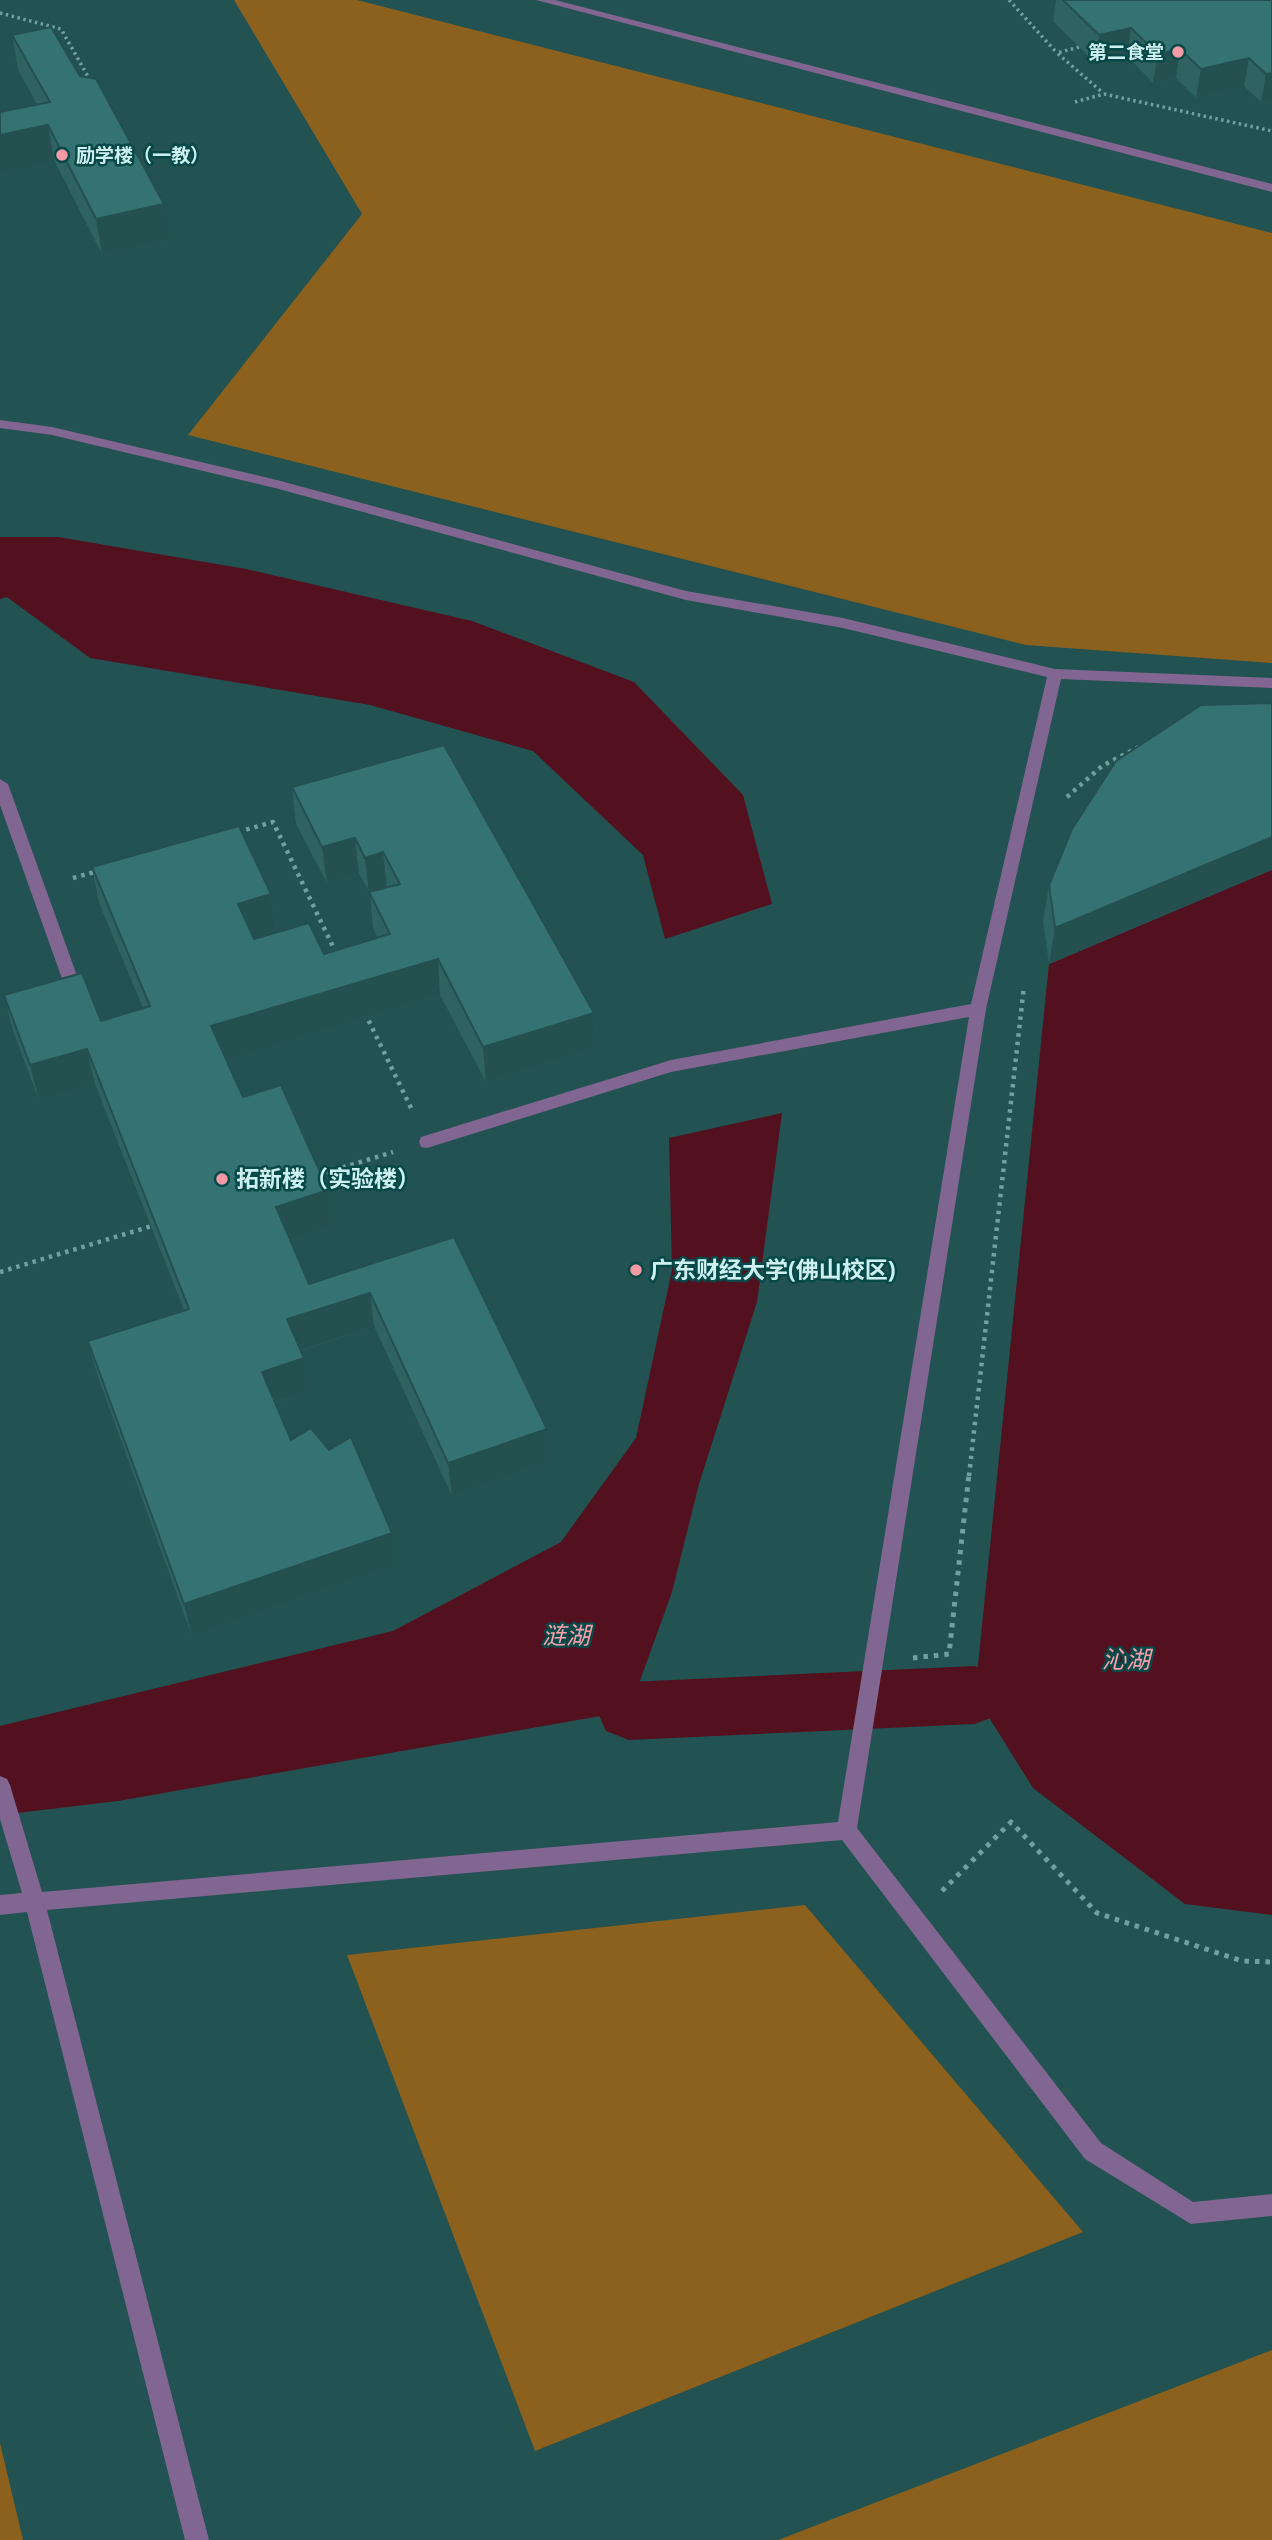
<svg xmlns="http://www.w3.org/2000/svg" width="1272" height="2540" viewBox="0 0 1272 2540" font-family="'Open Sans','Noto Sans SC',sans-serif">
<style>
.built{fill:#225251}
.green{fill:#8c601d}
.water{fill:#53111f}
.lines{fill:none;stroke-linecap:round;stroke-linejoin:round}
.canal{fill:#53111f;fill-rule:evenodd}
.path-far2{stroke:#6fa1a0;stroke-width:3.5;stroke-dasharray:2.5 3.5;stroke-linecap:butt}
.path-far1{stroke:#6fa1a0;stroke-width:4.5;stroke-dasharray:3.5 5;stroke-linecap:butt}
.path{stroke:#6fa1a0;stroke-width:5;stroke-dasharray:4.5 6;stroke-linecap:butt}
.minor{fill:#816691;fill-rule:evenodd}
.wall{fill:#2e6362}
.shaded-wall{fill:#255050}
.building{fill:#357372;stroke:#255050;stroke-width:2}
.poi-dot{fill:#f49aa4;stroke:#064948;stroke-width:2.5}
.labels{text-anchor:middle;stroke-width:5;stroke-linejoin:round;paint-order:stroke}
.far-poi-label{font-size:19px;font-weight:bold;fill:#cdf1f0;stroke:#064948;text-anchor:end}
.poi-label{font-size:23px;font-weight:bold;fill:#cdf1f0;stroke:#064948;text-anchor:start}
.water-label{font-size:24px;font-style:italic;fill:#ff9fa9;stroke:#064948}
</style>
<rect width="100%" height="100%" fill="#064948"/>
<!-- built -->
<rect class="built" x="0" y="0" width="1272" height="2540"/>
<!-- green -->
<g class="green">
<path d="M234,0h123l915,233v430l-246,-18 -838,-210 174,-221z"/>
<path d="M805,1905l278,327 -548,219 -188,-496z"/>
<path d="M1272,2350v190h-494z"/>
<path d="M0,2443l23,97h-23z"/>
</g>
<!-- water -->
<g class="water">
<path d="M0,537h58l188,32 226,52 162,61 109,113 29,109 -107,35 -22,-84 -110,-104 -163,-46 -280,-47 -83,-61 -7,2z"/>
<path d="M1272,870v1045l-87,-11 -152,-116 -58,-93 74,-731z"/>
<path d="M782,1113l-25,189 -58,182 -27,108 -43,119 -511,90 -118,14v-89l393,-95 168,-89 75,-104 36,-168 -3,-132z"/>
</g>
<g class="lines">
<!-- canal -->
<path class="canal" d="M975,1666l23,9 9,20 -9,20 -23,9 -346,16 -23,-9 -9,-20 9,-20 23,-9z"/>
<!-- path-far2 -->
<g class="path-far2">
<path d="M1009,0l48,53"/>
<path d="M0,13l61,16 29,51"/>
<path d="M1079,47l-22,6 46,40"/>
<path d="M1075,102l29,-8 168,37"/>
</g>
<!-- path-far1 -->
<g class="path-far1">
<path d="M1067,797l35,-31 37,-19"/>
<path d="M238,832l35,-10 64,133"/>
<path d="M73,878l25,-7"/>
<path d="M365,1013l48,99"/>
<path d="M318,1175l75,-23"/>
<path d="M0,1272l155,-47"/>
<path d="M969,1476l55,-490"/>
</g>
<!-- path -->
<g class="path">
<path d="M913,1658l36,-4 20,-180"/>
<path d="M942,1891l69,-69 86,91 145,48 30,1"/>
</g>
<!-- minor -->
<g class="minor">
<path d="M536,0h19l717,184v8z"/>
<path d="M0,420l52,7 225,53 409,111 157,27 212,51 217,9v10l-211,-9 -75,330 -129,819 244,315 92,59 79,-8v22l-81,8 -106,-65 -243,-319 -795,70 162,630h-24l-158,-628 -27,3v-20l22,-2 -22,-74v-43l7,3 3,6 32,107 796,-70 131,-805 -298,55 -244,76 -6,-1 -2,-5 2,-5 250,-77 300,-56 76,-327 -204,-49 -157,-28 -411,-112 -223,-53 -52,-7z"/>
<path d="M0,779l8,5 73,203 -2,4 -6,2 -8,-6 -65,-182z"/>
</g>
</g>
<!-- wall -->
<g class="wall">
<path d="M1056,0h216v100l-11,2 -17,-16 -48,12 -20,-20 -23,5 -26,-27 -32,7 -42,-42z"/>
<path d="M12,35l157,205 -67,14 -48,-94 -17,-56 -19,-34z"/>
<path d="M1272,703v166l-223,95 -6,-43 6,-36z"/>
<path d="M444,745l150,268 1,35 -109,34 -46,-87 -214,64 17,38 90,128 -44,14 20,45 145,-47 94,225 -96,34 -78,-170 -73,25 8,40 -34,12 16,37 105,125 -204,71 -95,-262 -9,-33 96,-31 -89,-226 -56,16 -26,-69 -9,-36 97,26 42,-13 -44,-105 -7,-36 179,27 5,36 -23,7 1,2 70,15 54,-16 -5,-10 -3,-35 -11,-19 -32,9 -31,-59 -4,-37z"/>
</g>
<!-- shaded-wall -->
<g class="shaded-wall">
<path d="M1131,28l-4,28 -32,7 4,-28z"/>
<path d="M1180,49l-4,29 -23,5 5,-29z"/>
<path d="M1249,58l-5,28 -48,12 5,-29z"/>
<path d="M1272,73v27l-11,2 5,-28z"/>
<path d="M48,125l6,35 -54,12v-37z"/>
<path d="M164,204l5,36 -67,14 -6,-35z"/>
<path d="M1272,837v32l-223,95 6,-36z"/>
<path d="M355,838l4,36 -32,9 -5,-36z"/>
<path d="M383,852l4,36 -18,6 -4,-36z"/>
<path d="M271,894l5,36 -32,10 -6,-36z"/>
<path d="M438,959l2,36 -223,67 -6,-36z"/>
<path d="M594,1013l1,35 -109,34 -3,-35z"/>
<path d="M87,1049l8,35 -56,16 -9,-35z"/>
<path d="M328,1190l5,35 -52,17 -5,-35z"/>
<path d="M370,1293l4,33 -81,27 -6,-34z"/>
<path d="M304,1358l5,33 -41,14 -6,-33z"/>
<path d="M547,1429l1,33 -96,34 -4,-33z"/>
<path d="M392,1533l4,32 -204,71 -8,-32z"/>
</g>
<!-- building -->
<g class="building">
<path d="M1063,0h209v73l-6,1 -17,-16 -48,11 -21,-20 -22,5 -27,-26 -32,7z"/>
<path d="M51,27l29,49 16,3 68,125 -68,15 -48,-94 -48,10v-23l50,-10 -38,-67z"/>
<path d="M1272,703v134l-217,91 -6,-43 23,-56 44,-68 85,-56z"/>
<path d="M444,745l150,268 -111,34 -45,-88 -227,67 32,71 38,-12 47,105 -52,17 33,77 145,-47 93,192 -99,34 -78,-170 -83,26 17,39 -42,14 29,68 20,-12 18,22 22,-13 41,96 -208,71 -96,-263 101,-32 -102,-260 -57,16 -26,-70 78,-22 19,48 49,-15 -58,-139 147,-41 32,68 -33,10 16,35 55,-16 15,31 66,-20 -21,-42 31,-8 -17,-32 -18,6 -10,-20 -33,9 -30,-60z"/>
</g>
<!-- markers -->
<g class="poi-dot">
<circle cx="1178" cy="52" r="7"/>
<circle cx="62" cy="155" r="7"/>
<circle cx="222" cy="1179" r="7"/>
<circle cx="636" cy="1270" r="7"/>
</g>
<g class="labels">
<!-- far-poi labels -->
<g class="far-poi-label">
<text x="1164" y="59">第二食堂</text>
<text x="76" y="162" text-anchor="start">励学楼（一教）</text>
</g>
<!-- poi labels -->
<g class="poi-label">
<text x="236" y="1187">拓新楼（实验楼）</text>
<text x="650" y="1278">广东财经大学(佛山校区)</text>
</g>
<!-- water labels -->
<g class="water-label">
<text x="566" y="1644">涟湖</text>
<text x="1126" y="1668">沁湖</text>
</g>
</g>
</svg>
